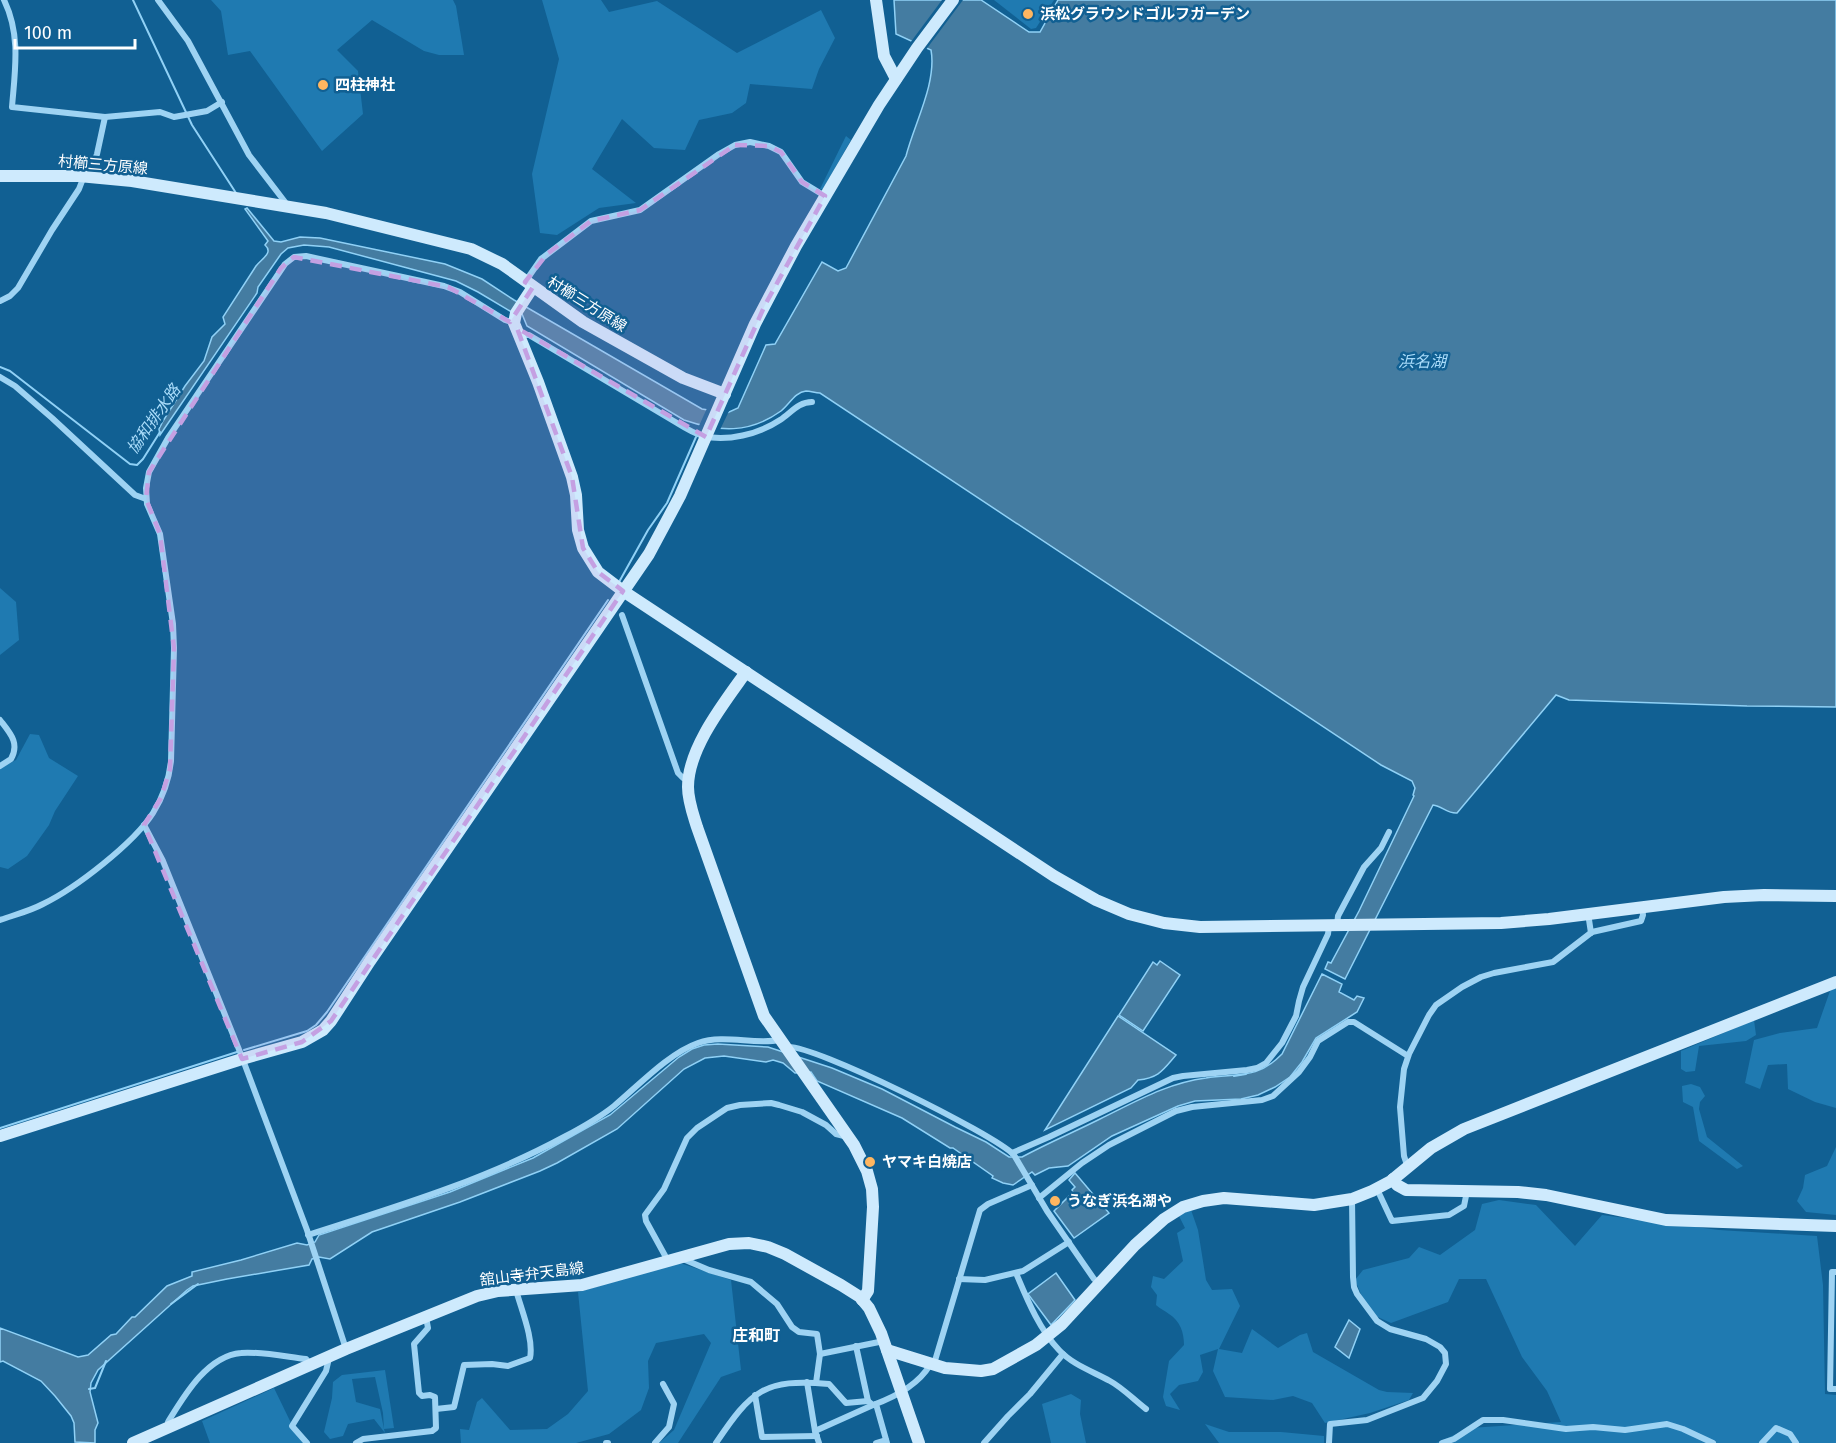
<svg xmlns="http://www.w3.org/2000/svg" width="1836" height="1443" viewBox="0 0 1836 1443" font-family="'Fira Sans','Noto Sans JP',sans-serif">
<style>
.green{fill:#1f7ab1;fill-rule:evenodd}
.water{fill:#447ca1;stroke:#90d1f6;stroke-width:1.5}
.pier{fill:#116093}
.lines{fill:none;stroke-linecap:round;stroke-linejoin:round}
.stream{stroke:#90d1f6;stroke-width:2}
.street{stroke:#9ed3f3;stroke-width:6}
.secondary{stroke:#ceeafd;stroke-width:12}
.marked{fill:#c4a0e2;fill-opacity:0.2;stroke:#c4a0e2;stroke-width:4.5;stroke-dasharray:12 8;stroke-linejoin:round}
.poi-dot{fill:#ffb660;stroke:#116093;stroke-width:2}
.labels{text-anchor:middle;stroke-width:5;stroke-linejoin:round;paint-order:stroke}
.poi-label{font-size:15px;font-weight:bold;fill:#fff;stroke:#116093;text-anchor:start}
.street-label{font-size:15px;fill:#fff;stroke:#116093}
.water-label{font-size:16px;font-style:italic;fill:#aadcfa;stroke:#116093}
.neighbourhood-label{font-size:16px;font-weight:bold;fill:#fff;stroke:#116093}
</style>
<rect width="100%" height="100%" fill="#116093"/>
<!-- green -->
<g class="green">
<path d="M211,0h242l3,6 8,49h-25l-15,-4 -52,-31 -35,30 21,21 5,43 -41,37 -72,-100 -22,4 -7,-44z"/>
<path d="M542,0h59l8,12 48,-11 80,52 84,-43 14,28 -16,31 -7,20 -62,-5 -4,19 -14,10 -33,7 -14,30 -31,-2 -32,-29 -30,50 44,34 -37,5 -42,27 -17,-2 -8,-59 27,-115z"/>
<path d="M994,0h60l-18,28 -5,1z"/>
<path d="M846,136l5,4 -28,49h-3z"/>
<path d="M0,588l16,14 3,38 -19,15z"/>
<path d="M30,734l9,1 10,23 29,18 -23,35 -6,14 -22,31 -19,13 -8,-2v-99l16,-8z"/>
<path d="M1836,988v120l-21,-6 -27,-13 -1,-25 -19,1 -8,24 -15,-6 9,-43 26,-7 37,-5 13,-37z"/>
<path d="M1754,1020l2,15 -10,6 -47,5 -4,25 -9,1 -5,-3v-18z"/>
<path d="M1691,1084l9,3 5,9 -5,6 -1,7 8,28 36,29 -6,3 -38,-28 -6,-34 -10,-5 -1,-16z"/>
<path d="M1836,1147v68l-30,-3 -9,-11 6,-13 2,-13 22,-9z"/>
<path d="M1499,1200l37,5 39,41 27,-31 117,15 98,6 6,49 2,109 11,1v48h-400l34,-15 91,-6 -14,-31 -25,-34 -36,-78h-27l-11,23 -57,21 -22,-10 -14,-33 8,-10 46,-12 10,-11 21,8 35,-25 7,-26z"/>
<path d="M1190,1207l8,23 8,50 6,10 20,-1 8,17 -21,43 23,4 10,-24 26,19 22,-13 7,-2 6,19 66,38 8,2 26,1 -4,7 -39,13 -45,10 -13,-20 -19,-7 -20,4 -48,-3 -12,-26 5,-22 -18,6 3,17 -5,9 -19,4 -9,9 10,16 -14,-4 -3,-9 6,-36 15,-16c0,-13 -4,-24 -15,-31 -5,-4 -9,-5 -13,-9l1,-10 -6,-8 2,-11 11,3 19,-18 -6,-28 8,-5 -7,-14z"/>
<path d="M680,1263l51,17 10,90 -20,7 -43,66h-19l15,-13 37,-87 -7,-9 -48,9 -8,18 1,27 -8,22 -32,24 -33,9h-115l-1,-14 9,1 8,-28 5,-4 28,32 37,-1 21,-15 20,-23 -10,-99z"/>
<path d="M385,1370l9,58 -10,1 1,4 -11,-14 -26,5 -5,12 -13,3 -6,-7 8,-34 1,-16 9,-7zM375,1377l8,36 1,16 -4,-20 -24,-7 -4,-23z"/>
<path d="M274,1388l17,35 18,20h-99l-8,-22z"/>
<path d="M1071,1394l10,6 -1,14 6,29h-35l-9,-39z"/>
<path d="M1205,1424l24,8h52l43,4v7h-105z"/>
</g>
<!-- water -->
<g class="water">
<path d="M894,0h87l48,32h11l18,-32h778v707l-89,-1 -178,-6 -13,-5 -99,118c-9,1 -15,-7 -24,-8l-88,174 -20,-10 3,-7 3,1 28,-52 55,-115 -1,-1 2,-7 -3,-7 -31,-16 -561,-372c-5,0 -9,-2 -14,-2 -11,1 -17,14 -25,20 -32,23 -62,21 -97,9l-157,-94 -5,-12 -12,-3 -32,-19 -22,-11 -127,-34 -25,-2 -16,3 -7,6 -23,33 -1,6 -97,142 -1,-6 4,-8 22,-35 19,-25 8,-24 13,-13 -2,-7 33,-51c5,-7 18,-13 9,-21l3,-4 -23,-32 2,-1 27,33 7,1 19,-5 20,1 125,26 37,15 32,21 188,109 25,4 11,-5 28,-63 9,-1 47,-82 16,9 8,-3 60,-112c8,-32 31,-73 25,-106l-35,-16z"/>
<path d="M1160,961l20,14 -37,56 -24,-16 34,-53 4,3z"/>
<path d="M1322,974l20,10 -3,8 15,8 3,-4 7,2 -7,14 -41,26 -14,24 -12,15 -15,10 -17,8 -17,4 -46,2 -17,5 -66,30 -44,30 -19,2 -14,7 -3,-3 -19,13 -10,-2 -11,-5 1,-2 -40,-28h-3l-48,-30 -85,-37 -6,-9 -16,1 -12,-10 -10,-3 -7,2 -42,-6 -19,2 -21,11 -67,60 -60,34 -17,8 -80,31 -88,30 -42,27 -11,-2 -7,2 -3,6 -82,14 -34,7 -6,4 -89,80 -7,13 -1,9 8,31 -3,7v13l-20,-1 -1,-19 -3,-7 -16,-20 -14,-15 -38,-20 -3,1v-34l78,29 10,-2 23,-20 5,-1 16,-17h3l32,-31 25,-10v-4l49,-12 56,-17 10,2 8,-3 4,-7 131,-43 83,-34 77,-43 69,-58 13,-8 12,-4 14,-1 50,3 64,21 50,21 73,38 31,15 23,15h13c26,-14 52,-25 78,-38 35,-17 67,-36 106,-41 31,-5 51,2 76,-24z"/>
<path d="M1118,1016l58,39c-13,15 -17,23 -38,25l-7,8 -86,42z"/>
<path d="M1075,1173l34,40 -35,25 -20,-27 19,-19 -1,-2 3,-3 -6,-7z"/>
<path d="M1056,1273l19,27 -24,25 -23,-31z"/>
<path d="M1349,1320l11,9 -11,29 -14,-11z"/>
</g>
<!-- pier -->
<g class="pier">
<path d="M942,0h21l-38,51 -15,-8z"/>
<path d="M708,406l19,4 3,-1 -11,23 -21,-4z"/>
</g>
<g class="lines">
<!-- stream -->
<g class="stream">
<path d="M133,0l59,125 44,68"/>
<path d="M0,367l10,4 9,7 111,86 7,1 6,-6 17,-27"/>
<path d="M619,582l29,-52 19,-27 29,-66"/>
<path d="M244,1050l63,-19 9,-6 11,-13 281,-412"/>
<path d="M1234,1076l12,-2"/>
<path d="M0,1128l237,-76"/>
<path d="M171,1304l27,-20"/>
<path d="M89,1389l6,-1 11,-27"/>
</g>
<!-- street -->
<g class="street">
<path d="M4,0c17,35 11,70 8,107l93,10 55,-5 14,5 33,-6 15,-9"/>
<path d="M158,0l30,41 61,114 36,47 1,4"/>
<path d="M89,176l8,-22 8,-37"/>
<path d="M525,282l16,-23 50,-38 49,-11 79,-56 16,-9 15,-3 19,4 12,6 21,30 23,14"/>
<path d="M0,301l10,-5 8,-8 34,-58 27,-41 5,-13"/>
<path d="M519,335h10l148,88c8,5 16,10 26,13 24,6 56,-2 77,-16 11,-7 18,-18 32,-18"/>
<path d="M0,377l15,9 37,32 83,77 11,4"/>
<path d="M622,615l56,158 5,5h5"/>
<path d="M0,720c10,13 20,23 11,39l-11,7"/>
<path d="M144,825l19,36 77,191 67,178 39,119"/>
<path d="M1588,913l3,20"/>
<path d="M0,920c14,-5 30,-9 43,-16 33,-16 91,-61 110,-91 10,-16 16,-33 18,-52l3,-113 -1,-24 -13,-90 -13,-30 -1,-16 3,-16 19,-34 117,-174 9,-7 12,-1 138,30 16,6 45,28 9,3"/>
<path d="M1337,925l1,-9 26,-49 17,-19 8,-16"/>
<path d="M787,1047c24,-4 207,87 227,108l33,56 47,68 5,4"/>
<path d="M1012,1153l37,-16 124,-59 10,-2 64,-6 10,-2 9,-5 16,-20 14,-27 3,-15 4,-14 25,-53 1,-8"/>
<path d="M1408,1168l-4,-12 -4,-49 4,-38 5,-15 20,-39 7,-10 26,-18 19,-10 13,-4 59,-11 39,-30 49,-11 2,-6 -1,-8"/>
<path d="M1377,1189l15,32 57,-6 15,-9 3,-15"/>
<path d="M1039,1198l43,-35 27,-18 67,-34 16,-4 70,-7 11,-4 26,-24 11,-15 8,-16 30,-19h6l54,34"/>
<path d="M308,1235c87,-28 175,-54 256,-98 17,-9 35,-19 50,-31 24,-20 55,-53 84,-63 27,-9 55,2 82,-3"/>
<path d="M683,1259l26,11 42,12 26,22 15,23 7,5 18,2 3,20 -4,29"/>
<path d="M668,1261l-22,-40 -1,-6 19,-26 23,-51 10,-10 30,-20 13,-3 31,-2 8,2 23,7 24,13 10,9 12,3"/>
<path d="M1836,1272h-4l-2,117h6"/>
<path d="M1016,1273c11,26 23,56 43,77 14,15 33,21 51,31 13,7 24,19 36,28"/>
<path d="M959,1279l26,1 38,-9 46,-29"/>
<path d="M856,1346l12,55"/>
<path d="M820,1354l64,-13"/>
<path d="M934,1364l46,-154 8,-6 44,-19"/>
<path d="M807,1382l8,49 4,12"/>
<path d="M755,1395l7,42 55,-1"/>
<path d="M876,1404l11,39"/>
<path d="M436,1409l18,-2 10,-42 28,-1 16,2 22,-8c4,-19 -9,-49 -14,-68"/>
<path d="M169,1427l-1,-5c16,-26 39,-66 73,-69 17,-2 47,4 65,6l5,6"/>
<path d="M815,1431l58,-26"/>
<path d="M307,1443l-15,-17 34,-55 3,-13"/>
<path d="M356,1443l7,-4 69,-8 4,-3 -1,-31 -5,-2 -8,1 -3,-3 -5,-49 14,-16 -2,-11"/>
<path d="M606,1443h2"/>
<path d="M655,1443l14,-16 5,-23 -11,-20"/>
<path d="M716,1443c35,-52 48,-65 113,-59l17,19 22,-2 5,4c22,-8 45,-20 57,-40"/>
<path d="M876,1443l10,-3"/>
<path d="M984,1443l24,-27 22,-22 33,-40"/>
<path d="M1329,1443l1,-19 37,-4 56,-22 14,-17 9,-17 -1,-11 -5,-6 -14,-8 -36,-10 -13,-8 -20,-27 -3,-7 -1,-10 -1,-78"/>
<path d="M1442,1443l12,-4 29,-19h20l63,9 27,-2 32,3 42,-6 16,5 30,14"/>
<path d="M1762,1443l14,-15 14,6 6,9"/>
</g>
<!-- secondary -->
<g class="secondary">
<path d="M876,0l8,56 12,23"/>
<path d="M0,176h79l53,5 194,32 145,36 31,15 81,58 100,56 42,16"/>
<path d="M533,287l-17,26 -2,10 24,59 34,95 4,18 2,35 5,18 15,24 25,19 431,285 42,24 33,14 35,9 36,4 301,-4 48,-4 175,-22 40,-2 72,1"/>
<path d="M746,672c-22,31 -58,76 -58,115 0,14 5,27 9,40l67,189 90,129 13,26 5,18 1,18 -5,84 -6,9"/>
<path d="M0,1136l242,-77 60,-17 21,-12 8,-9 39,-60 279,-407 31,-58 75,-172 41,-78 83,-141 38,-57 36,-48"/>
<path d="M1393,1179l4,6 9,5 112,2 28,3 120,25 170,6"/>
<path d="M887,1350l58,18 36,3 12,-2 43,-24 26,-21 73,-79 29,-26 19,-12 20,-6 21,-3 90,7 38,-6 20,-8 19,-10 40,-33 33,-19 372,-147"/>
<path d="M133,1443l213,-94 131,-53 21,-5 84,-6 147,-41 20,-1 19,4 17,7 56,31 19,12 9,11 12,25 38,110"/>
</g>
</g>
<!-- marked area -->
<path class="marked" d="M735,145l34,1 12,6 21,30 23,14 -60,109 -59,132 -189,-109 55,149 11,71 15,24 25,19 -292,430 -29,21 -60,17 -98,-234 17,-27 9,-29 4,-121 -14,-114 -14,-35 3,-27 132,-204 13,-11 154,30 62,35 23,-35 -8,-5 22,-28 44,-33 49,-11z"/>
<!-- markers -->
<g class="poi-dot">
<circle cx="1028" cy="14" r="6"/>
<circle cx="323" cy="85" r="6"/>
<circle cx="870" cy="1162" r="6"/>
<circle cx="1055" cy="1201" r="6"/>
</g>
<g class="labels">
<!-- poi labels -->
<g class="poi-label">
<text x="1040" y="19">浜松グラウンドゴルフガーデン</text>
<text x="335" y="90">四柱神社</text>
<text x="882" y="1167">ヤマキ白焼店</text>
<text x="1067" y="1206">うなぎ浜名湖や</text>
</g>
<!-- street labels -->
<g class="street-label">
<text transform="translate(103 165) rotate(5)" y="5">村櫛三方原線</text>
<text transform="translate(587 304) rotate(32)" y="5">村櫛三方原線</text>
<text transform="translate(532 1274) rotate(-7)" y="5">舘山寺弁天島線</text>
</g>
<!-- water labels -->
<g class="water-label">
<text x="1422" y="367">浜名湖</text>
<text transform="translate(153 419) rotate(-55)" y="6">協和排水路</text>
</g>
<!-- neighbourhood labels -->
<g class="neighbourhood-label">
<text x="756" y="1341">庄和町</text>
</g>
</g>
<!-- scale -->
<path d="M15 39v9h120v-9" fill="none" stroke="#ffffff" stroke-width="3"/>
<text x="24" y="39" font-size="18" fill="#ffffff" stroke="#116093" stroke-width="4.5" paint-order="stroke">100 m</text>
</svg>
